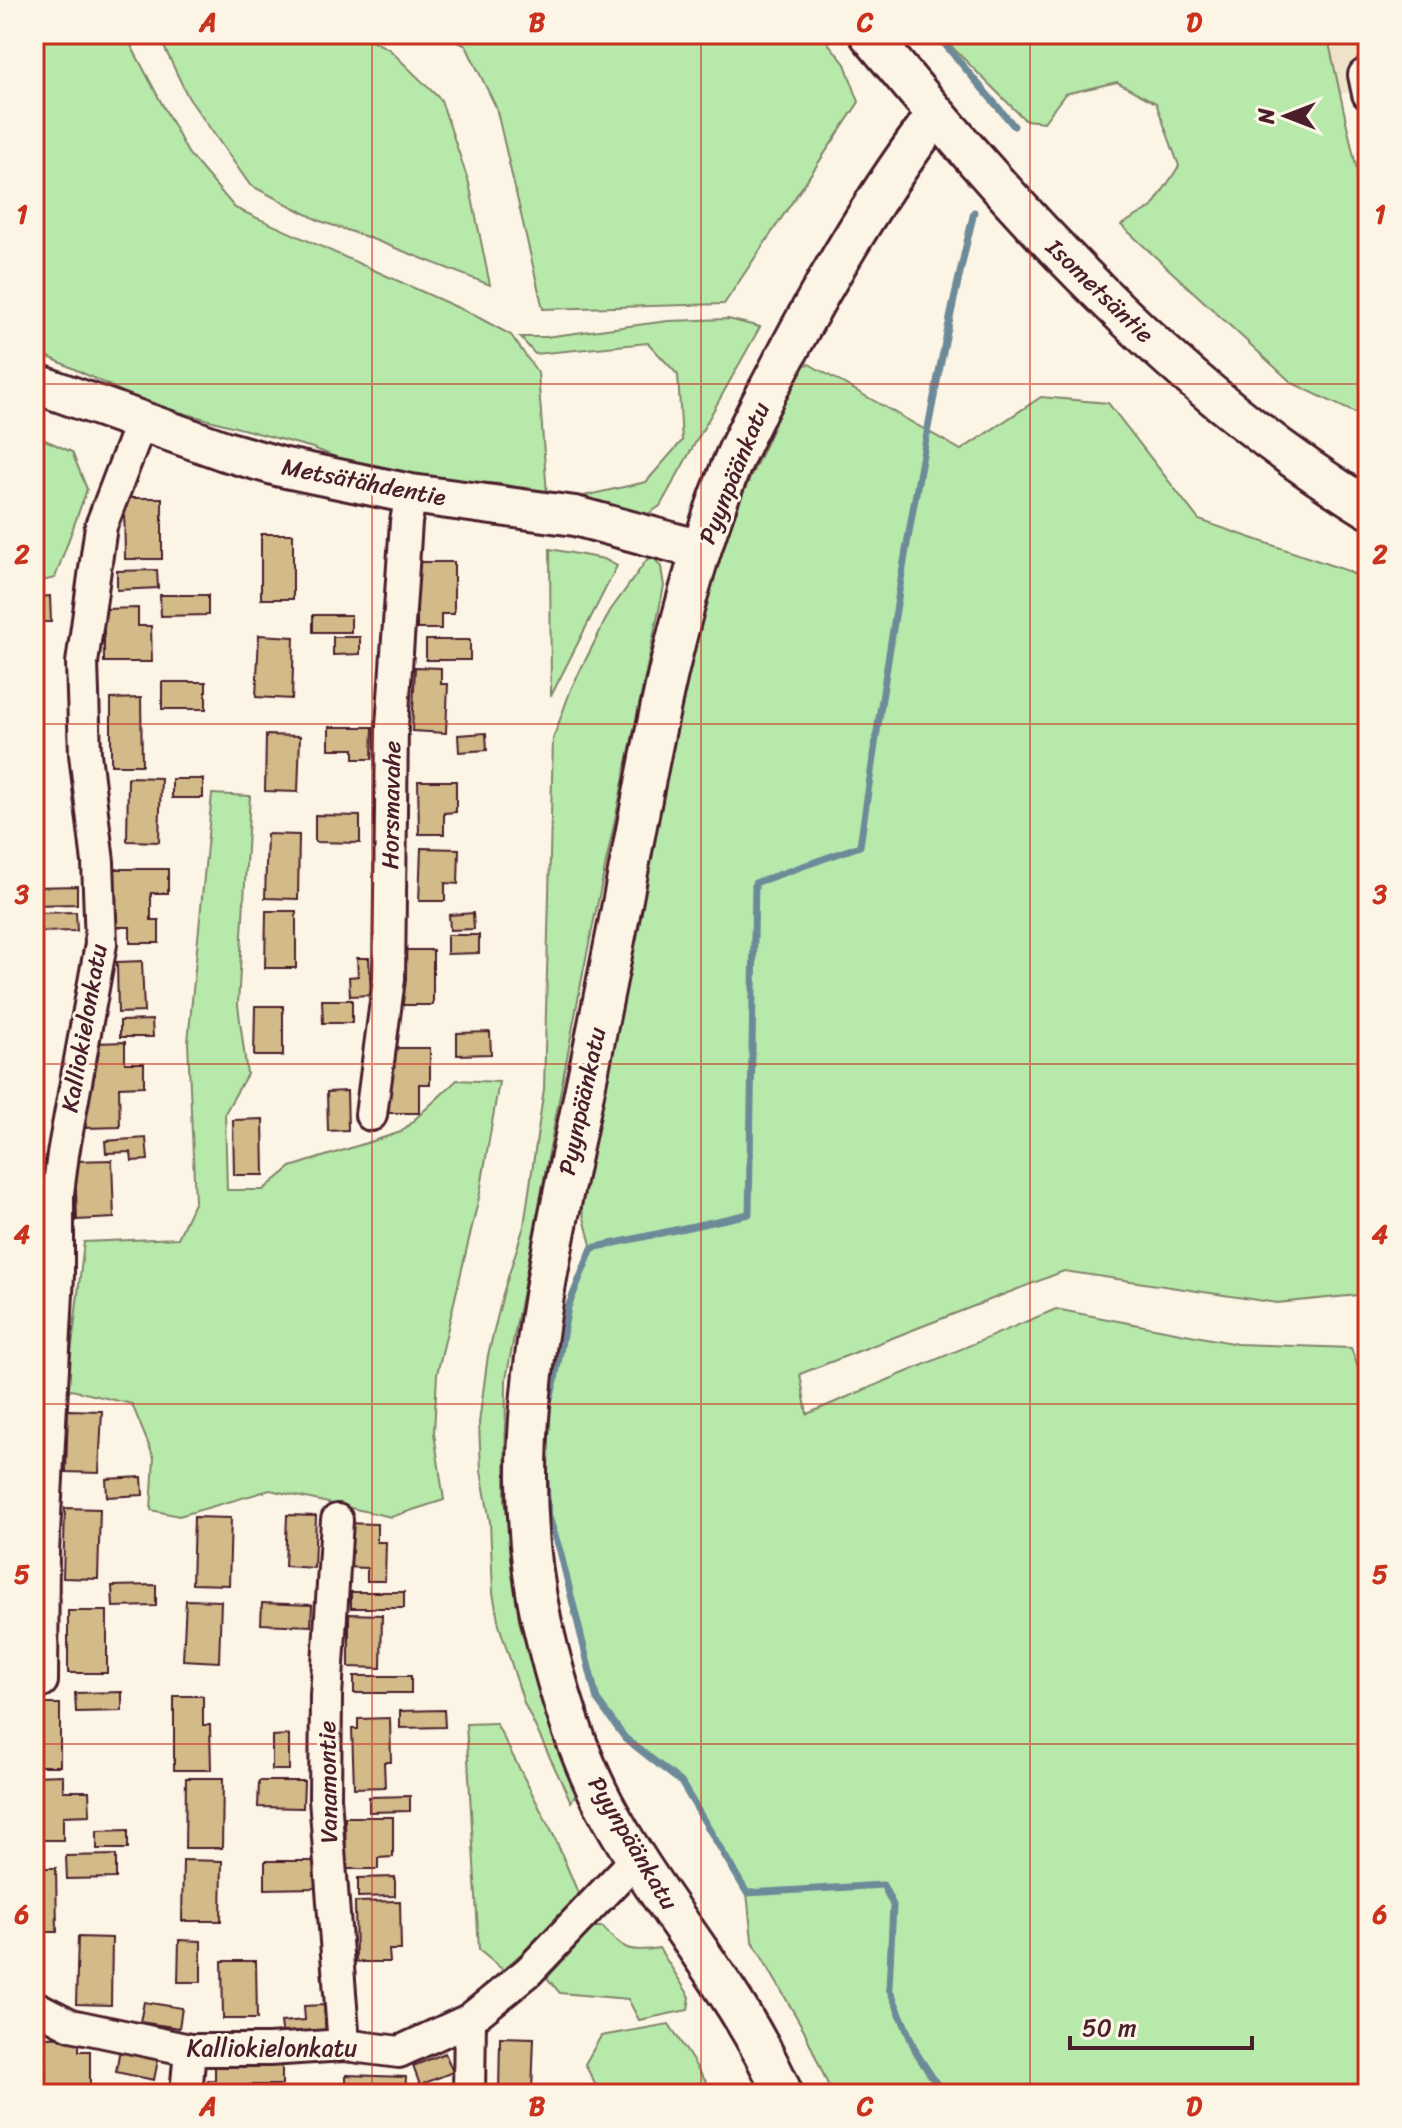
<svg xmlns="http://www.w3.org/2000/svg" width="1402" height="2128" viewBox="0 0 1402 2128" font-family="Sriracha,sans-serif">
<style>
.built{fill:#efe3c9}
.green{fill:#b7e9aa;stroke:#80846a;stroke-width:2}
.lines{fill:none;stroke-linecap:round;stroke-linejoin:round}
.stream{stroke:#6d8a99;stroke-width:7}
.building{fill:#d2ba89;stroke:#4a1f2b;stroke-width:2}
.minor-casing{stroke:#4a1f2b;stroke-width:36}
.major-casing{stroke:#4a1f2b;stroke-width:44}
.minor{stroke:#fcf5e5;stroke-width:30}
.major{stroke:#fcf5e5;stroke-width:38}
.grid{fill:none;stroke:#c8321e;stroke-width:2;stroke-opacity:0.55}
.labels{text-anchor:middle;stroke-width:6;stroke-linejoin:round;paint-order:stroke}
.street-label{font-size:24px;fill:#4a1f2b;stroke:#fcf5e5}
.neatline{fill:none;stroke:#c8321e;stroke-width:3}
.grid-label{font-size:26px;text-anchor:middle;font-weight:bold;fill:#c8321e}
</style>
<rect width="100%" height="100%" fill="#fcf5e5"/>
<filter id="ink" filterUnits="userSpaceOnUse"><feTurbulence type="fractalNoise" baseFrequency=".0125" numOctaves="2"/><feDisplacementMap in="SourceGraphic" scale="16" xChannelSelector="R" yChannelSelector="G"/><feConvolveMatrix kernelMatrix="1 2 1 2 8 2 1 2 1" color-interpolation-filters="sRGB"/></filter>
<g filter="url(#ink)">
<!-- built -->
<path class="built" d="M1327,34h41v54l-28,6z"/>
<!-- green -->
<g class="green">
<path d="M34,34h91l63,119 47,55 237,106 39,21 27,38 9,121 -46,-10 -120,-9 -68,-27 -167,-45 -112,-53z"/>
<path d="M158,34h201l30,15 52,51 28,83 21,102 -123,-48 -47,-16 -70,-36 -62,-88z"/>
<path d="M443,34h378l24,30 14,38 -135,202 -181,5 -47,-202 -30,-61z"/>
<path d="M943,34h384l41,187v186l-13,6 -63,-30 -171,-158 31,-18 27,-41 -23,-63 -39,-21 -52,12 -21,28 -19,-2 -81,-81z"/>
<path d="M728,319l32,8 -100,179 -12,8 -46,-9 -19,-9 63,-14 36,-41 -4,-66 -30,-32 -113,11 -15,-17h25l123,-16z"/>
<path d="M809,364l152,86 80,-53 67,6 91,117 146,50 23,11v713l-91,9 -213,-32 -264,103 7,40 249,-105 181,35 114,4 17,47v699h-536l-28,-64 -52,-90 -5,-47 -35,-60 -31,-51 -56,-44 -28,-38 -37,-149 -12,-37 -6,-86 13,-48 13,-73 24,-58 -12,-47 62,-323 51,-234 34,-116 74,-163z"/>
<path d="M34,435l38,17 15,37 -32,89 -21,5z"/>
<path d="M550,549l54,10 13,7 -66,130z"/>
<path d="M651,554l10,13 3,19 -80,382 -78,411 -1,120 14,122 33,112 25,59 -6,10 -47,-99 -25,-78 -6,-32 -3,-71 -9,-51 -2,-48 9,-68 16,-65 20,-64 20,-137 9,-350 18,-50 39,-78z"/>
<path d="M212,794l38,2 -12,209 9,69 -22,39 2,77h36l28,-23 110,-35 56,-52 42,2 -19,111 -43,181 -3,59 10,67 -53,17 -121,-27 -91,26 -28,-6 3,-52 -22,-54 -65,-15 17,-147 94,-4 17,-37 -7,-159z"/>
<path d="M496,1723l59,115 26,62 -78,70 -24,-20 -13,-226z"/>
<path d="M593,1927h10c19,23 27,26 56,21l31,49 -2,13 -49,10 -11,-21 -68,-6 -13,-15z"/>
<path d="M669,2024l45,70h-114l-15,-30 16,-28z"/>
</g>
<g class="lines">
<!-- stream -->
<g class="stream">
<path d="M936,34l78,92"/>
<path d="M547,1410l8,-30 13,-73 24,-59 157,-34 6,-331 105,-37c31,-213 64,-425 114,-634"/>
<path d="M546,1481l2,33 12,37 37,149 28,38 56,44 66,111 136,-8 10,20 -4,83 28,66 26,40"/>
</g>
</g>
<!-- building -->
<g class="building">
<path d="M124,498h38v61h-37z"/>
<rect x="261" y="534" width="32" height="65"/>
<path d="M417,562h37v52h-13v15h-24z"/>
<path d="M157,570l1,18 -41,2v-19z"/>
<path d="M160,595h48v20l-47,1z"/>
<path d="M50,596l1,26h-17v-25z"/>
<path d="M138,608v18h13l1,36h-48v-53z"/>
<rect x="313" y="615" width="38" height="17"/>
<path d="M259,635l35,2 -2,62 -36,-2z"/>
<path d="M333,637h27v17l-27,1z"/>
<rect x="426" y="640" width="44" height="20"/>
<path d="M415,667l26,1v16h7l-2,49 -34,-2z"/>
<rect x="162" y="682" width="44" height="27"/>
<path d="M141,698l1,67h-31v-66z"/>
<path d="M329,727h44l-1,32h-18v-10h-25z"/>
<path d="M486,733l1,17 -28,2 -1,-17z"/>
<path d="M266,735l34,1 -2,56 -33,-1z"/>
<path d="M128,777l33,1 -2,64 -32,-1z"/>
<rect x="172" y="779" width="31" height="19"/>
<path d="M418,781h38v31l-12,1v21h-25z"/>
<path d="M315,815l45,1v27l-45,-1z"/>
<path d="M267,834l32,1 -1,64 -33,-1z"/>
<path d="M421,848l38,1 -1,35 -13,-1v18h-26z"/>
<path d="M111,869h57v24h-17v27h8v23h-29v-16h-19z"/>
<path d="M77,886v18l-43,1v-18z"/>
<path d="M266,911h30v57h-31z"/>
<path d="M76,912l1,19 -43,1v-19z"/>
<path d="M473,913l1,16 -24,1 -1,-15z"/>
<path d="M447,935h32v18l-32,1z"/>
<rect x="402" y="950" width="31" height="55"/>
<path d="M357,958h12l2,37 -21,1 -1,-19 9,-1z"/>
<path d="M142,961l2,51 -26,1 -1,-51z"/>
<path d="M322,1000h30v23h-29z"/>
<path d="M255,1006h28v50h-29z"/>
<path d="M152,1020l1,17h-33v-16z"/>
<path d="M490,1032l1,22 -34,1v-22z"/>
<path d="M125,1042v21h19v23l-25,1 1,40 -34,1 -1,-52 10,-1v-32z"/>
<path d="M389,1048h41v36h-11v29h-31z"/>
<path d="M347,1091l1,39 -20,1 -1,-39z"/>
<path d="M263,1119l1,56h-30l-1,-55z"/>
<path d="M146,1138l2,22 -16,1 -1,-9 -25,1 -1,-12z"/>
<path d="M112,1160l2,58 -37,2 -2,-59z"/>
<path d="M68,1410l34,1 -3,62 -33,-1z"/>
<path d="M142,1477l1,18 -36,2 -1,-18z"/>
<path d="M65,1508l35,1 -2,70 -35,-1z"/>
<path d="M287,1515l29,1 -2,52 -29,-2z"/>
<path d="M194,1517l37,1 -2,67 -37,-1z"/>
<path d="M343,1523l34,1v18h9l-1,39h-18v-13l-25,-1z"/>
<path d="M156,1585v21l-43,1 -1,-21z"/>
<rect x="351" y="1592" width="53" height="16"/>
<path d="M186,1600l35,1 -2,61 -36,-2z"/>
<path d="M262,1603l50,2 -1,21 -50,-2z"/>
<rect x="68" y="1611" width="39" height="62"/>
<path d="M349,1614l33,1 -1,53 -32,-1z"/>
<rect x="354" y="1676" width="57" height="17"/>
<path d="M122,1692v19l-46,1 -1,-19z"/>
<path d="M174,1696h29v29h7l1,45h-37z"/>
<rect x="34" y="1704" width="26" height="62"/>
<path d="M444,1710l1,17 -45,1v-17z"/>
<path d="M390,1718l1,44h-7l1,25 -31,1 -2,-59h6v-10z"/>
<path d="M289,1735v35h-17v-34z"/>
<path d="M63,1775v16h26l1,24 -27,1v24h-29v-64z"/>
<path d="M186,1778h37l-1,70h-37z"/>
<path d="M259,1781h45l-1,27 -45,-1z"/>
<path d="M410,1796v15l-41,1v-15z"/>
<path d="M345,1817h48v40l-15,1v11h-32z"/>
<path d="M128,1830v19h-31v-18z"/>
<path d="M116,1855v23l-49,1 -1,-23z"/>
<path d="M183,1860l39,1 -1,60h-39z"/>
<path d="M265,1861h49l1,27 -50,1z"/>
<path d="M34,1868h22l1,64h-23z"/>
<path d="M395,1877v19l-37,1v-19z"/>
<path d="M400,1901l1,49h-12l1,12h-34l-1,-60z"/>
<path d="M78,1937l34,1 -1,67 -35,-1z"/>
<path d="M179,1940l22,1v41h-23z"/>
<path d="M222,1961h34l1,58h-34z"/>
<path d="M144,2002l38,6 -3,20 -39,-6z"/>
<path d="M324,2005l2,31 -43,3 -2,-17 24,-2 -1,-14z"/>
<path d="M79,2036v15h11v35h-12v8h-32l-1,-57z"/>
<path d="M500,2037l34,1 -2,54 7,2h-40z"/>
<path d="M120,2048l39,7 -5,25 -38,-8z"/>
<path d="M445,2053l8,19 -33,13 -7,-19z"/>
<path d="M215,2066h67v19h-34v9h-40v-14h7z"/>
<path d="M346,2075l60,2 -1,17h-59z"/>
</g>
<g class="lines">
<defs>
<g id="minor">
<path d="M1364,75l4,19"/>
<path d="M371,1115l18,-136 3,-253 14,-204 5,-28"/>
<path d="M337,1520l-11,176 -1,102 19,247"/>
<path d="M34,1682l8,-1 1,-129 15,-277v-82l5,-39 38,-210 -3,-82 -13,-108 -3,-91 19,-137 40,-104"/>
<path d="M34,2006l37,19 119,25h79l75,-5 55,7 71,-33 58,-47 109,-114"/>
<path d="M186,2094l4,-44"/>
<path d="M469,2094l1,-75"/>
</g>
<g id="major">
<path d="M869,34c147,178 301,352 499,474"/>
<path d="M34,383l191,68 56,16 130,27 164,22 126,34"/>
<path d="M783,2094c-45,-105 -126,-190 -179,-290 -29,-55 -48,-120 -62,-181 -33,-149 -6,-297 24,-443 16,-77 32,-153 47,-230 32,-159 55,-324 115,-476 15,-40 37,-77 56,-115 45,-85 93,-167 152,-244"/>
</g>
</defs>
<!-- minor casing -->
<use href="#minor" class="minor-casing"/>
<!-- major casing -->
<use href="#major" class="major-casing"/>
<!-- minor -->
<use href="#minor" class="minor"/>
<!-- major -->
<use href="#major" class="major"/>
</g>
</g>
<!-- grid -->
<path class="grid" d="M372,34v2060M701,34v2060M1030,34v2060M34,384h1334M34,724h1334M34,1064h1334M34,1404h1334M34,1744h1334"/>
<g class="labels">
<!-- street labels -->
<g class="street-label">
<text transform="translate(1100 291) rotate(44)" y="8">Isometsäntie</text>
<text transform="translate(734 473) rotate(-68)" y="8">Pyynpäänkatu</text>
<text transform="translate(364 482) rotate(11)" y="8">Metsätähdentie</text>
<text transform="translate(391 805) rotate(-89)" y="8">Horsmavahe</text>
<text transform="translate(84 1028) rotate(-80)" y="8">Kalliokielonkatu</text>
<text transform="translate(582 1101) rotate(-78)" y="8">Pyynpäänkatu</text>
<text transform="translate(328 1782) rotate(-91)" y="8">Vanamontie</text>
<text transform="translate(633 1843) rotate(59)" y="8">Pyynpäänkatu</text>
<text x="272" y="2056">Kalliokielonkatu</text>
</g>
</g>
<!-- margin -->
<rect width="1402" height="2128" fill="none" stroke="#fcf5e5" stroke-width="88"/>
<!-- north arrow -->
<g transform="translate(1286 116) rotate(270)" stroke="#fcf5e5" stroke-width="6" paint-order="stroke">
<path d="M0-6L14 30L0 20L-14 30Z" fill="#4a1f2b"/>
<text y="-12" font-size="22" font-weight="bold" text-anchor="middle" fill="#4a1f2b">N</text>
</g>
<!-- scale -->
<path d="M1070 2036v12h182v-12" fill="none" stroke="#4a1f2b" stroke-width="4"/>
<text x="1082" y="2036" font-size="24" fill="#4a1f2b" stroke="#fcf5e5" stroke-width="6" paint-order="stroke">50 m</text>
<rect x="44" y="44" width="1314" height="2040" class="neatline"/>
<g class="grid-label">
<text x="208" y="31">A</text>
<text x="537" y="31">B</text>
<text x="865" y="31">C</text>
<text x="1194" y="31">D</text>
<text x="22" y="223">1</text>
<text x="1380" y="223">1</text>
<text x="22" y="563">2</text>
<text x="1380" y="563">2</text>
<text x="22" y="903">3</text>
<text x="1380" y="903">3</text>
<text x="22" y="1243">4</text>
<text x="1380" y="1243">4</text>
<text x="22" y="1583">5</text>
<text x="1380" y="1583">5</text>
<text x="22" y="1923">6</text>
<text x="1380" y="1923">6</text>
<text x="208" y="2115">A</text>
<text x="537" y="2115">B</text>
<text x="865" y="2115">C</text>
<text x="1194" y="2115">D</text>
</g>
</svg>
